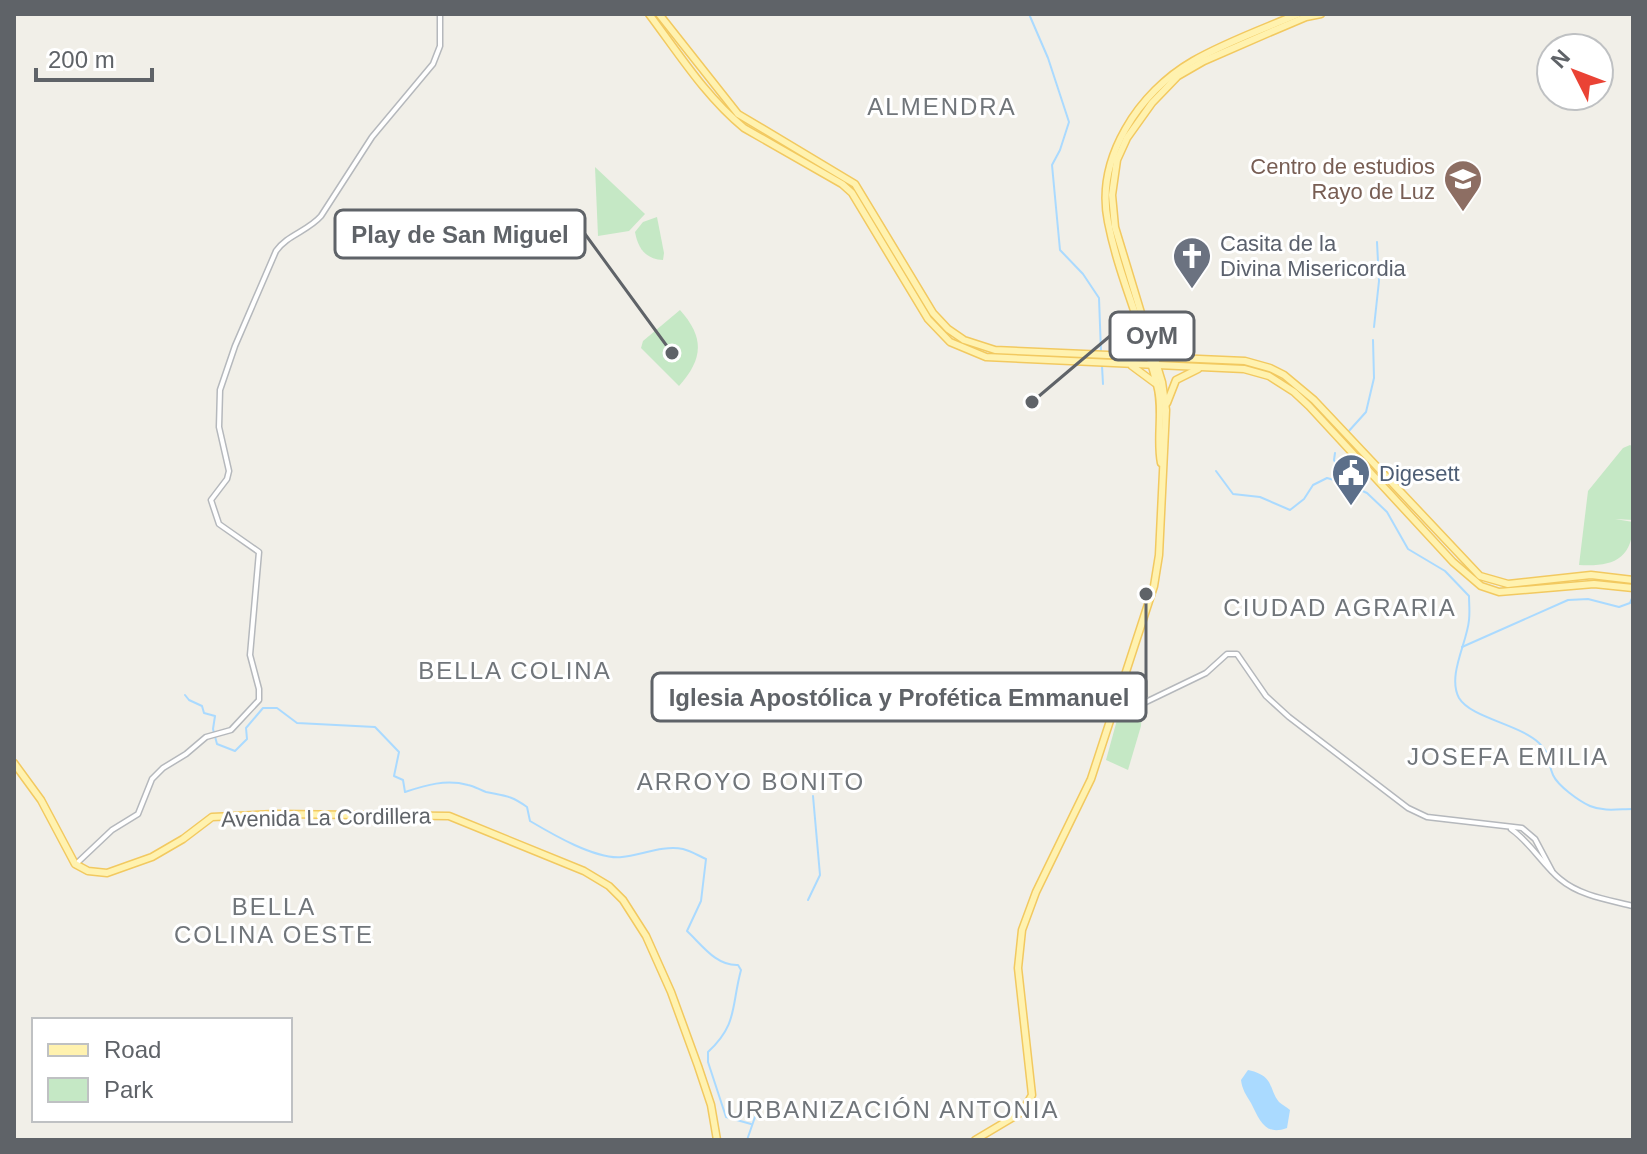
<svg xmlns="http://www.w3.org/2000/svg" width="1647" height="1154" viewBox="0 0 1647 1154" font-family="Helvetica,sans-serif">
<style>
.green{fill:#c5e8c5}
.water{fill:#aadaff}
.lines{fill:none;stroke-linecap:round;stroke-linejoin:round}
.stream{stroke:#aadaff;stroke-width:2}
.minor-casing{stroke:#b5b8bc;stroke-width:7}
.major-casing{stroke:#f2c960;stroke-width:9}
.minor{stroke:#fff;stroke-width:4}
.major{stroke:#fff2af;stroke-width:6}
.labels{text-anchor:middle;stroke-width:6;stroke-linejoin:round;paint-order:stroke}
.education-label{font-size:22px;fill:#785e54;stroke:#fff;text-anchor:end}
.worship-label{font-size:22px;fill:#5b616d;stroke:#fff;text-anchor:start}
.service-label{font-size:22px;fill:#4e5e75;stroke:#fff;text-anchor:start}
.street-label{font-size:22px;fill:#5f6368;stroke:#fff}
.neighbourhood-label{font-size:24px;letter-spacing:2px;fill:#70757a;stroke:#fff}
.leader{fill:none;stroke:#5f6368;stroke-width:3}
.callout-dot{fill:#5f6368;stroke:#fff;stroke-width:3}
.callout{fill:#fff;stroke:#5f6368;stroke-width:3}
.callout-label{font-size:24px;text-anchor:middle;font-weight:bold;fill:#5f6368}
</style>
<rect width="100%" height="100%" fill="#f1efe8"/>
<!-- green -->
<g class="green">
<path d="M595,167l50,47 -16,17 -31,5z"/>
<path d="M657,217l7,36 -1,7c-18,-1 -25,-12 -28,-28l8,-10z"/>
<path d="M680,310c24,27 24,48 -1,76l-38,-38 2,-7z"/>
<path d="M1630,445l3,2v73l-18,-1 18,3c0,38 -21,45 -54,43l9,-74 35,-43z"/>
<path d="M1142,710l-1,16 -13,44 -22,-10 11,-40z"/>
</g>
<!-- water -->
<path class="water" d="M1248,1070c27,6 20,18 31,32 3,3 8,5 11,8l-3,18c-22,8 -27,-7 -36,-25 -5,-8 -9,-14 -10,-23z"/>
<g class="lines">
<!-- stream -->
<g class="stream">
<path d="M1029,14l19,44 21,64 -9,28 -8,15 8,85 23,24 16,24 2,54"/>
<path d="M1374,327l5,-46 -2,-39"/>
<path d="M1102,366l1,18"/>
<path d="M1348,432l18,-20 8,-34 -1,-38"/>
<path d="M1335,453l-1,7 11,21"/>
<path d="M1216,471l17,23 27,3 30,13 14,-11 9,-14 14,-7 18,5 22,10 20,19 21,37 37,22 24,25c0,8 1,16 0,24 -2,23 -22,56 -10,78 12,20 60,26 80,45 13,12 8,19 14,32 5,11 26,26 37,31 14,6 29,3 43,3"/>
<path d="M1462,647l106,-47 20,-1 31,8 11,-4 3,-7"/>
<path d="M185,695l4,5 13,6 2,7 11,3 -2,13 4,15 18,7 12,-12 -1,-11 17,-20h14l20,15 78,4 24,25 -5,24 9,4 2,12c21,-7 41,-13 63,-7 6,1 12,5 18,7 19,4 24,3 41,15l3,14c22,13 66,39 92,36 19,-2 41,-12 61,-8 8,2 16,7 23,10l-5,42 -14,30c15,14 29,35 51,34l3,5c-10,37 -3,54 -33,82v10l18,55 25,7"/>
<path d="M808,900l12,-25 -7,-79"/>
<path d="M747,1140l8,-23"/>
</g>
<defs>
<g id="minor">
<path d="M1113,713l8,1 85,-41 21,-19h10l29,42 23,21 119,91 19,9 95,11 13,11 17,32"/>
<path d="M1511,829c20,14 31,35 49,50 20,17 49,21 73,27"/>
<path d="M76,864l36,-34 26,-16 14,-35 11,-11 23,-14 20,-17 25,-7 28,-30v-11l-9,-34 9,-103 -40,-28 -8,-24 16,-21 2,-8 -10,-44 1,-37 15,-44 41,-95c11,-16 32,-20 45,-35l51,-79 61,-73 7,-18v-32"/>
</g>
<g id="major">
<path d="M649,14c30,40 57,83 95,114l98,56 10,9 76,126 22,23 36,15 258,12 25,7 25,16 15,14 144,156 28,24 18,6 95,-8 39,4"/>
<path d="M659,14l79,100 117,70 78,129 15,16 16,11 31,10 250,11 25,7 14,7 30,25 166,176 28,8 83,-9 42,5"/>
<path d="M1124,355l11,-8 7,-13"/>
<path d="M1132,366l23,17"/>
<path d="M1167,403l9,-23 22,-11"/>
<path d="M1161,463c-5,-25 3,-53 -4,-78 -13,-55 -38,-107 -49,-163 -13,-64 31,-130 85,-161 33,-19 70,-32 105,-47"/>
<path d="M14,763l27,37 34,64 13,7 19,2 45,-16 31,-18 29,-22 63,-3 174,2 135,55 25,15 14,14 23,36 25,56 27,74 13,39 6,35"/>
<path d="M975,1140l47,-28 10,-17 -14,-127 4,-38 14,-38 55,-113 63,-193 5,-31 7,-145 -4,-28 -47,-155 -3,-32 5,-35 10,-22 25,-35 26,-27 26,-15 69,-30 33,-14 15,-3"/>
</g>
</defs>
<!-- minor casing -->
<use href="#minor" class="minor-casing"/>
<!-- major casing -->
<use href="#major" class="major-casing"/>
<!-- minor -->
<use href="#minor" class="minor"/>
<!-- major -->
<use href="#major" class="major"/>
</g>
<!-- icons -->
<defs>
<symbol id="university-pin" viewBox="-11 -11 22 30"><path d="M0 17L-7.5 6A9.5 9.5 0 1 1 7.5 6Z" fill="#8d6e63" stroke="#fff"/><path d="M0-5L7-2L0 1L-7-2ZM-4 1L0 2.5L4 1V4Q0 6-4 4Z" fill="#fff"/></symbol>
<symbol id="church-pin" viewBox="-11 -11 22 30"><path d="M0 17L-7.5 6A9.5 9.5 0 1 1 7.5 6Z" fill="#6b7280" stroke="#fff"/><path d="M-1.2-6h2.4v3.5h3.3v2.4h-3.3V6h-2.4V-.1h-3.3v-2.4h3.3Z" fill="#fff"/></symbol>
<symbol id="civic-pin" viewBox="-11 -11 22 30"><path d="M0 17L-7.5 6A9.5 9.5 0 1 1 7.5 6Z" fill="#5c6f8a" stroke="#fff"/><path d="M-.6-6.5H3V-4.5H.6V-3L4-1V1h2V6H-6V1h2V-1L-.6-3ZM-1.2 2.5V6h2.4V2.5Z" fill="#fff"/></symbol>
</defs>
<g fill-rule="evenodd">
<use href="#university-pin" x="1441" y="157" width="44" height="60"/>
<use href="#church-pin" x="1170" y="234" width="44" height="60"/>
<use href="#civic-pin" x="1329" y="451" width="44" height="60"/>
</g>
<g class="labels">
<!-- education labels -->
<g class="education-label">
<text x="1435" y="174">Centro de estudios<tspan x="1435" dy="25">Rayo de Luz</tspan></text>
</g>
<!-- worship labels -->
<g class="worship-label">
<text x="1220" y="251">Casita de la<tspan x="1220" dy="25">Divina Misericordia</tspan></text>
</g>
<!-- service labels -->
<g class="service-label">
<text x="1379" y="481">Digesett</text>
</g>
<!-- street labels -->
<g class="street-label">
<text transform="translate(326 817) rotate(-1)" y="8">Avenida La Cordillera</text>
</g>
<!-- neighbourhood labels -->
<g class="neighbourhood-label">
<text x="942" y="115">ALMENDRA</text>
<text x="1340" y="616">CIUDAD AGRARIA</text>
<text x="515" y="679">BELLA COLINA</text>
<text x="1508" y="765">JOSEFA EMILIA</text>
<text x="751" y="790">ARROYO BONITO</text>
<text x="274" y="915">BELLA<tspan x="274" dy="28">COLINA OESTE</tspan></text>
<text x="893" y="1118">URBANIZACIÓN ANTONIA</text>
</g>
</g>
<!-- callouts -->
<path class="leader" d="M672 353L585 234M1032 402L1110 336M1146 594L1146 697"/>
<g class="callout-dot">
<circle cx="672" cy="353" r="8"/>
<circle cx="1032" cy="402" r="8"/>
<circle cx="1146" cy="594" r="8"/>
</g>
<g class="callout">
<rect x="335" y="210" width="250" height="48" rx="8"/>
<rect x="1110" y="312" width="84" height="48" rx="8"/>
<rect x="652" y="673" width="494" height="48" rx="8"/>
</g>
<g class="callout-label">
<text x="460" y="243">Play de San Miguel</text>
<text x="1152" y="344">OyM</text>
<text x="899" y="706">Iglesia Apostólica y Profética Emmanuel</text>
</g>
<!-- border -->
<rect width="1647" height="1154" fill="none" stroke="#5f6368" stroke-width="32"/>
<!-- legend -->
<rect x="32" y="1018" width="260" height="104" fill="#ffffff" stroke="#bfc1c3" stroke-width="2"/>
<rect x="48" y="1044" width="40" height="12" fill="#fff2af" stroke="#bfc1c3" stroke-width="2"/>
<text x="104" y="1058" font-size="24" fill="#5f6368">Road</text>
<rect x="48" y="1078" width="40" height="24" fill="#c5e8c5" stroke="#bfc1c3" stroke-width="2"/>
<text x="104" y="1098" font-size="24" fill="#5f6368">Park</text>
<!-- north arrow -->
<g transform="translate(1575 72) rotate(312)"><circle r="38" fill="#ffffff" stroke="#bfc1c3" stroke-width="2"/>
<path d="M0-6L14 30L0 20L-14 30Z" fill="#ea4335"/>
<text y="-12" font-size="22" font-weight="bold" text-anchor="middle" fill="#5f6368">N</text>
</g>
<!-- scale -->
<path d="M36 68v12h116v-12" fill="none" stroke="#5f6368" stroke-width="4"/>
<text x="48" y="68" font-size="24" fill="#5f6368" stroke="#ffffff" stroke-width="6" paint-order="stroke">200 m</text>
</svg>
